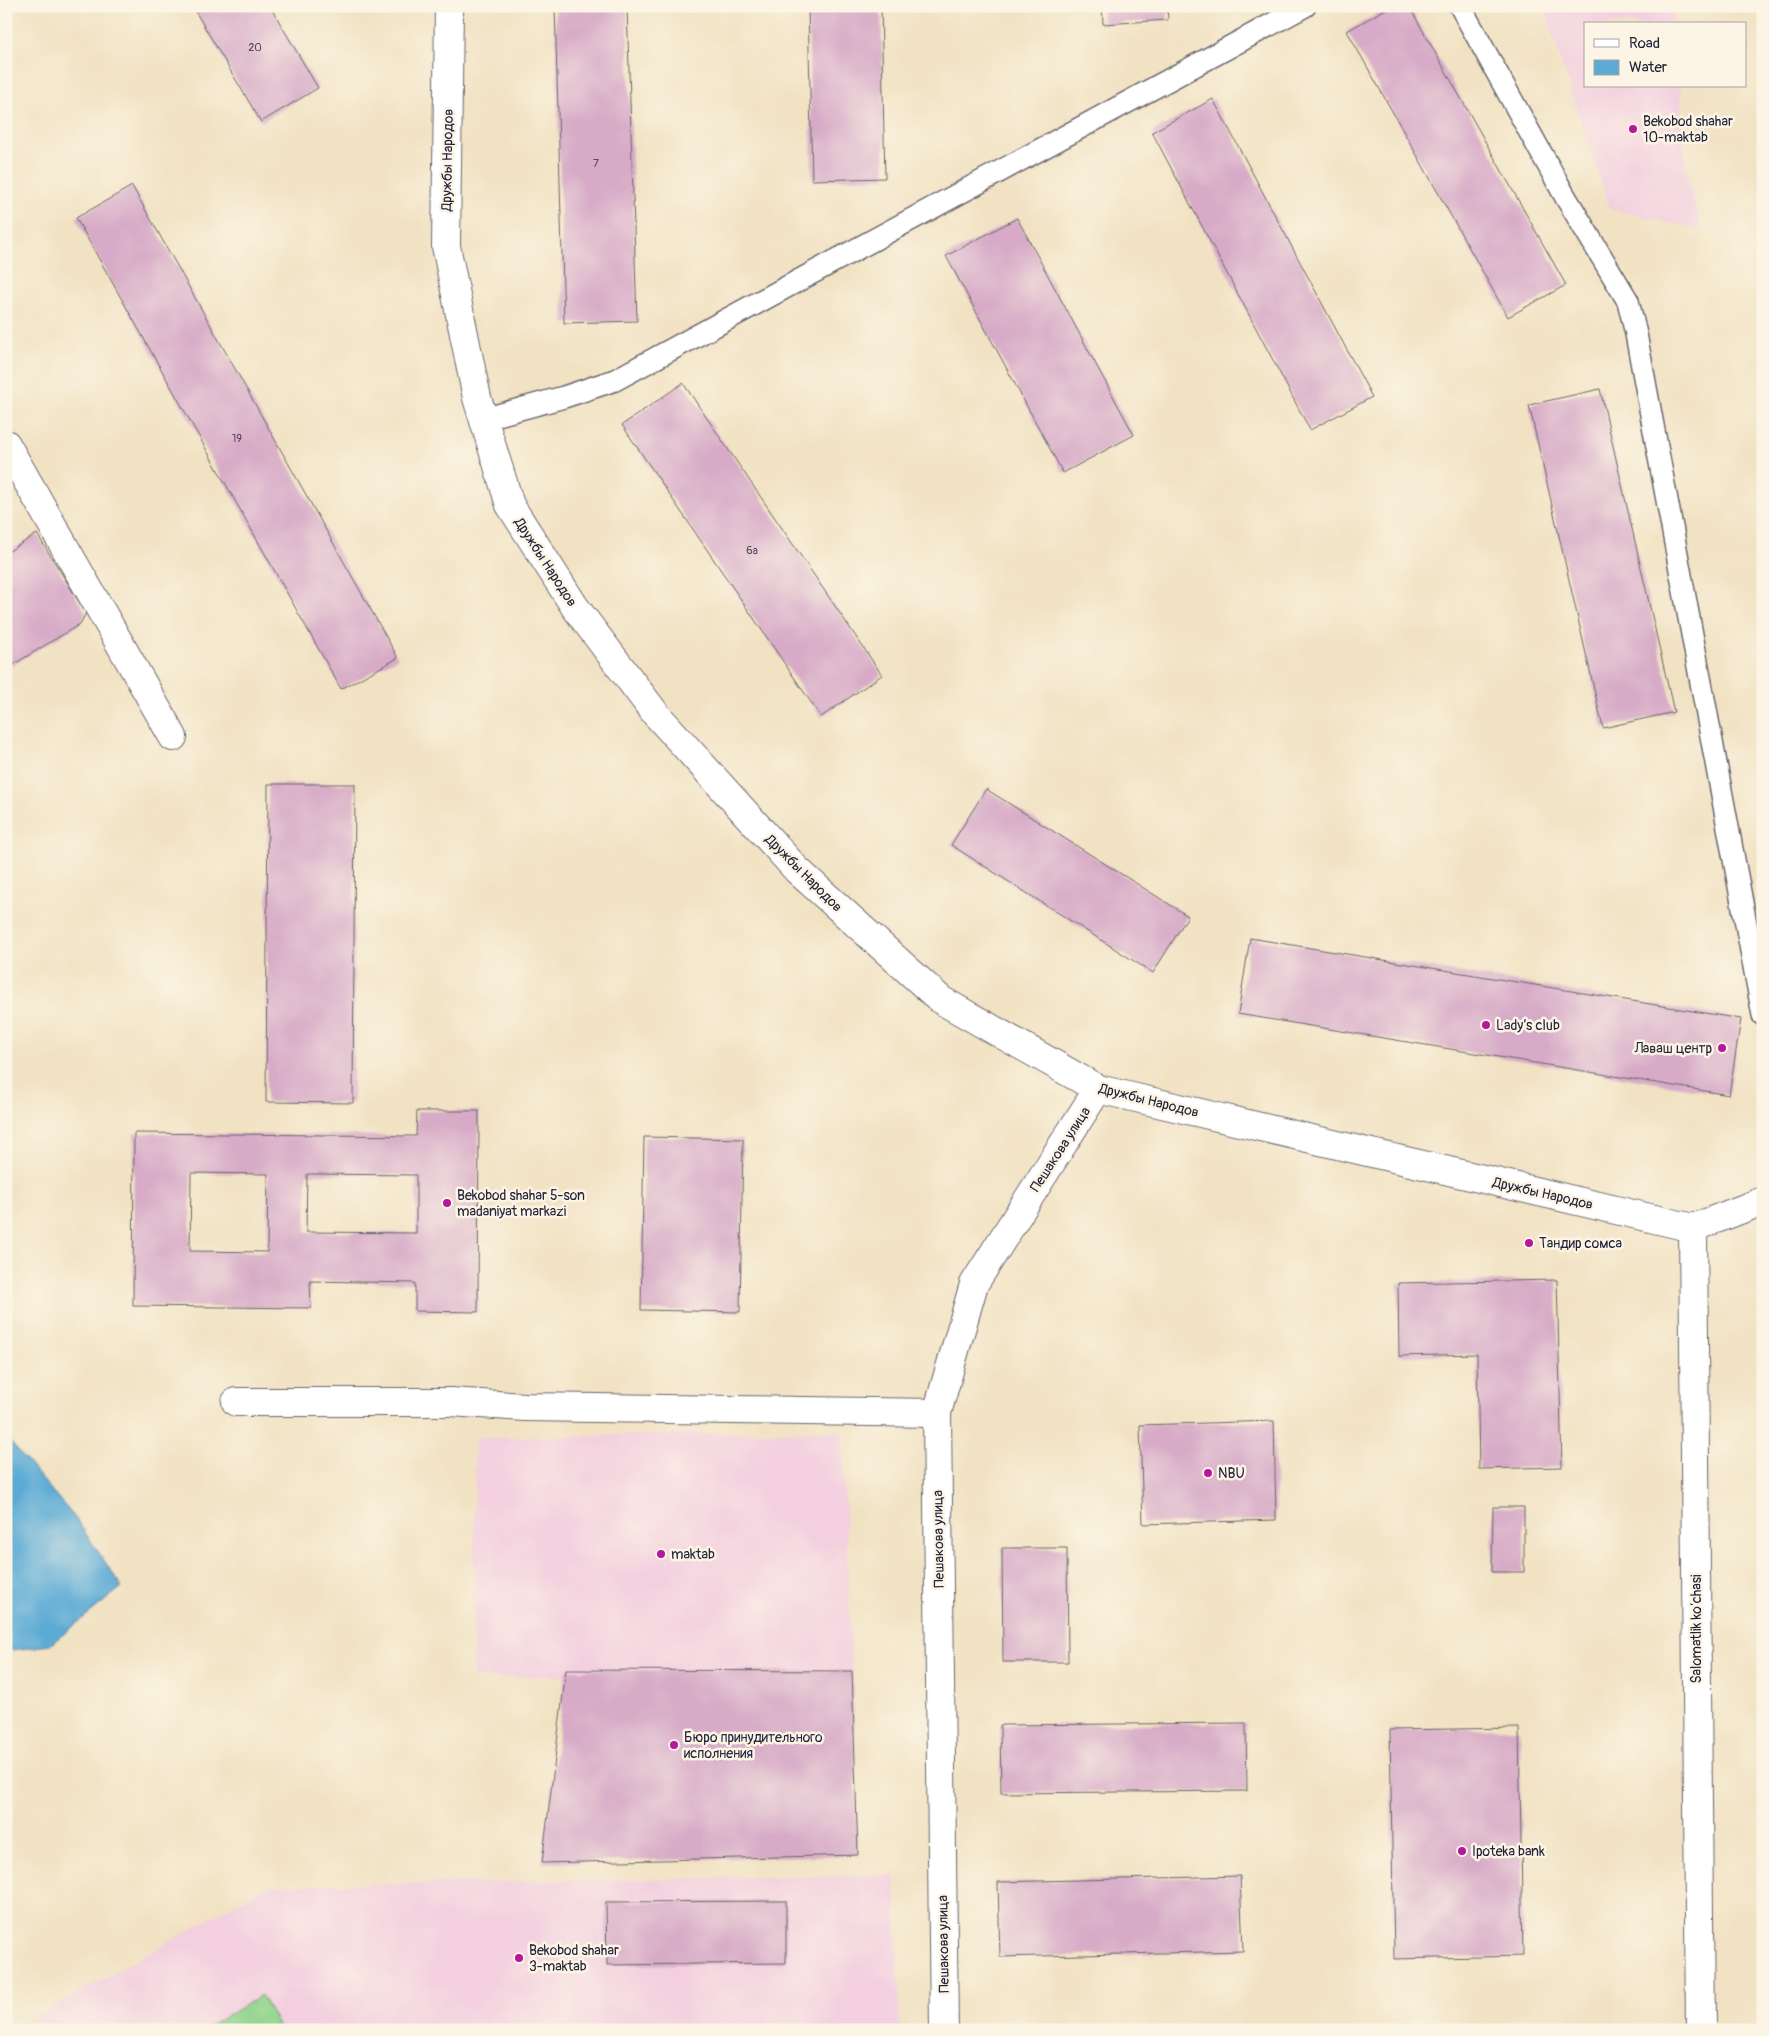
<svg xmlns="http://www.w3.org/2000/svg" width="1769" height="2036" viewBox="0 0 1769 2036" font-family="Pangolin,sans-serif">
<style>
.built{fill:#f3cfdf}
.green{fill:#91d58d;stroke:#5a7c64}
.water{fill:#5babd5;stroke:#3e6688}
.building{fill:#d7abc7;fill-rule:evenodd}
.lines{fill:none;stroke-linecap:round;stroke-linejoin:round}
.lane-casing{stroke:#6a656b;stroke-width:24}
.street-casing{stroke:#6a656b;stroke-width:30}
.secondary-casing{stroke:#6a656b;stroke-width:30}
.lane{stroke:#fff;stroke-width:21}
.street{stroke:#fff;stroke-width:28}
.secondary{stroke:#fff;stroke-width:28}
.poi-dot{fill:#b5179e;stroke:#fcf5e5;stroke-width:2}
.labels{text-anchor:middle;stroke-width:5;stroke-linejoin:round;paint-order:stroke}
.number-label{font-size:11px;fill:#4f445e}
.poi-label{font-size:14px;fill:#22223b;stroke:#fcf5e5;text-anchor:start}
.street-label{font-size:14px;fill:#22223b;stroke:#fcf5e5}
</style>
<rect width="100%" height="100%" fill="#fcf5e5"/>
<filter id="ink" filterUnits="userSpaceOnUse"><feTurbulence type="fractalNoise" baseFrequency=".02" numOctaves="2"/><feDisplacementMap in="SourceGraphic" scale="10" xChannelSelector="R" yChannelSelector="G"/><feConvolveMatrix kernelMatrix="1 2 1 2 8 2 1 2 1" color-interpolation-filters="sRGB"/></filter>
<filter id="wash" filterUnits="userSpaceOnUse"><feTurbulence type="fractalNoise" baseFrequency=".0096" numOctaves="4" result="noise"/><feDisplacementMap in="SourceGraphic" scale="20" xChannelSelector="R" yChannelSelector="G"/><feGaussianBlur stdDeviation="1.12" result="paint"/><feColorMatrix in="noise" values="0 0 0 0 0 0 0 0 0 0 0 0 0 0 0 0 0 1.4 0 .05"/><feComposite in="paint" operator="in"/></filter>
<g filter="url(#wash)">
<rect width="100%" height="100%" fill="#f1e2c3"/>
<!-- built -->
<g class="built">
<path d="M1543,6h130l2,18h-90v62h95l6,85 15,59 -91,-21z"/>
<path d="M842,1431l10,240 -379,7 2,-240z"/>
<path d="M895,1875l5,155h-887l254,-144z"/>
</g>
<!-- green -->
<path class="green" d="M261,1995l20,35h-77z"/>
<!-- water -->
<path class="water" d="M6,1437l70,82 46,68 -72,58 -44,6z"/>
<g id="blocks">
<!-- building -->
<g class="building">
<path d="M192,6h78l48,82 -57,34z"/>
<path d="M555,6h72l10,315 -73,2z"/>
<path d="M808,6h73l4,172 -73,2z"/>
<path d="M1102,6h65l1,14 -65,4z"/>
<path d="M1391,6h18l157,279 -58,32 -161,-286z"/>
<path d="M1213,99l159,298 -62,33 -158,-298z"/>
<path d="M132,186l266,472 -57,31 -265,-471z"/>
<path d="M1017,218l117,217 -71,38 -117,-217z"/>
<path d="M683,383l199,292 -61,42 -199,-292z"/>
<path d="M1600,389l74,323 -71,16 -74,-323z"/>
<path d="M37,534l49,79 -6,11 -69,42 -5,-8v-105z"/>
<path d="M268,784h87l-2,319 -87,-1z"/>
<path d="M986,789l202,127 -35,57 -202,-128z"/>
<path d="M1250,938l491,81 -12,76 -491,-81z"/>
<path d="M417,1111h62l-1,201 -63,-1v-28l-105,-2 1,27 -178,-2 1,-173 282,3zM191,1173l77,1 -1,78 -77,-1zM307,1174l109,1v58l-110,-1z"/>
<path d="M644,1137l99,2 -3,173 -99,-2z"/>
<path d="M1557,1280l5,187 -83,2 -2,-115 -78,2 -1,-73z"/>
<path d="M1274,1421l2,99 -133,4 -3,-99z"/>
<path d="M1493,1507h31v65h-32z"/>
<path d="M1002,1548h65l1,114h-65z"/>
<path d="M566,1670l286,1 6,184 -316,8z"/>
<path d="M1246,1723l1,68 -246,2 -1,-68z"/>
<path d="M1519,1728l4,228 -129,3 -4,-229z"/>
<path d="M1240,1876l3,75 -243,6 -2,-75z"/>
<path d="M786,1901v62l-179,2 -1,-63z"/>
</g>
</g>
</g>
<g filter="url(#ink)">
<use href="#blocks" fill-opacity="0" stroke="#6a656b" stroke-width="1"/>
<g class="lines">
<defs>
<g id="lane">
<path d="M1460,6l105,190 63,105 8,33 127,681"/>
<path d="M483,419l81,-22 51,-17 690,-374"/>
</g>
<g id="street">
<path d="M449,6l-3,240 31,152 33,107 65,102 80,106 142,157 144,130 157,89 595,139"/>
<path d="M6,444l167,293"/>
<path d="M236,1402h215l74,5 412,6"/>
<path d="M944,2030l-7,-617 37,-129 124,-195"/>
</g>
<path id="secondary" d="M1700,2030l-7,-802 70,-27"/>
</defs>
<!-- lane casing -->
<use href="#lane" class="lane-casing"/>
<!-- street casing -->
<use href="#street" class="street-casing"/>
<!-- secondary casing -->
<use href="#secondary" class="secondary-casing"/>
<!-- lane -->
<use href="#lane" class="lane"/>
<!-- street -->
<use href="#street" class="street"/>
<!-- secondary -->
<use href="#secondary" class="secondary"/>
</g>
</g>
<!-- markers -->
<g class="poi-dot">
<circle cx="1633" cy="129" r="5"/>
<circle cx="1486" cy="1025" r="5"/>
<circle cx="1722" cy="1048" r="5"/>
<circle cx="447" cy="1203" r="5"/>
<circle cx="1529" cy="1243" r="5"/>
<circle cx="1208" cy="1473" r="5"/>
<circle cx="661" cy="1554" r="5"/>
<circle cx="674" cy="1745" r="5"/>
<circle cx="1462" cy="1851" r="5"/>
<circle cx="519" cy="1958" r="5"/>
</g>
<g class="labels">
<!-- number labels -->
<g class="number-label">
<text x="255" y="51">20</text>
<text x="596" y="167">7</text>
<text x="237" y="442">19</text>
<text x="752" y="554">6а</text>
</g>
<!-- poi labels -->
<g class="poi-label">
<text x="1643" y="126">Bekobod shahar<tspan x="1643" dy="16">10-maktab</tspan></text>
<text x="1496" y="1030">Lady’s club</text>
<text x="1712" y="1053" text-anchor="end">Лаваш центр</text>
<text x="457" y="1200">Bekobod shahar 5-son<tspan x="457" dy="16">madaniyat markazi</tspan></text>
<text x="1539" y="1248">Тандир сомса</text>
<text x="1218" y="1478">NBU</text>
<text x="671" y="1559">maktab</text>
<text x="684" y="1742">Бюро принудительного<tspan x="684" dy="16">исполнения</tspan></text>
<text x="1472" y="1856">Ipoteka bank</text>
<text x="529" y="1955">Bekobod shahar<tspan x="529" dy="16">3-maktab</tspan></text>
</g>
<!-- street labels -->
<g class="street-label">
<text transform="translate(447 160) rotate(-89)" y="5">Дружбы Народов</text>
<text transform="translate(546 562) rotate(57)" y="5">Дружбы Народов</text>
<text transform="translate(804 873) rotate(45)" y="5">Дружбы Народов</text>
<text transform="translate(1149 1100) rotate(14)" y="5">Дружбы Народов</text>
<text transform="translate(1060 1149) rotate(-57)" y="5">Пешакова улица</text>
<text transform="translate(1543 1193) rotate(13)" y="5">Дружбы Народов</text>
<text transform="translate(938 1539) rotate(-91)" y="5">Пешакова улица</text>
<text transform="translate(1696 1629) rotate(-90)" y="5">Salomatlik ko‘chasi</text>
<text transform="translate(943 1944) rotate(-91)" y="5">Пешакова улица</text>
</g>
</g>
<!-- margin -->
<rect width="1769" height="2036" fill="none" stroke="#fcf5e5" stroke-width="25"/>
<!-- legend -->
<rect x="1584" y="22" width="162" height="65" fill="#fcf5e5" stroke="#a5a1a1"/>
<rect x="1594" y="39" width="25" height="8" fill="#ffffff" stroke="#a5a1a1"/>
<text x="1629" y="48" font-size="15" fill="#22223b">Road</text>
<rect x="1594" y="60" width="25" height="15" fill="#5babd5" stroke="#a5a1a1"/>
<text x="1629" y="72" font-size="15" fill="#22223b">Water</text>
</svg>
